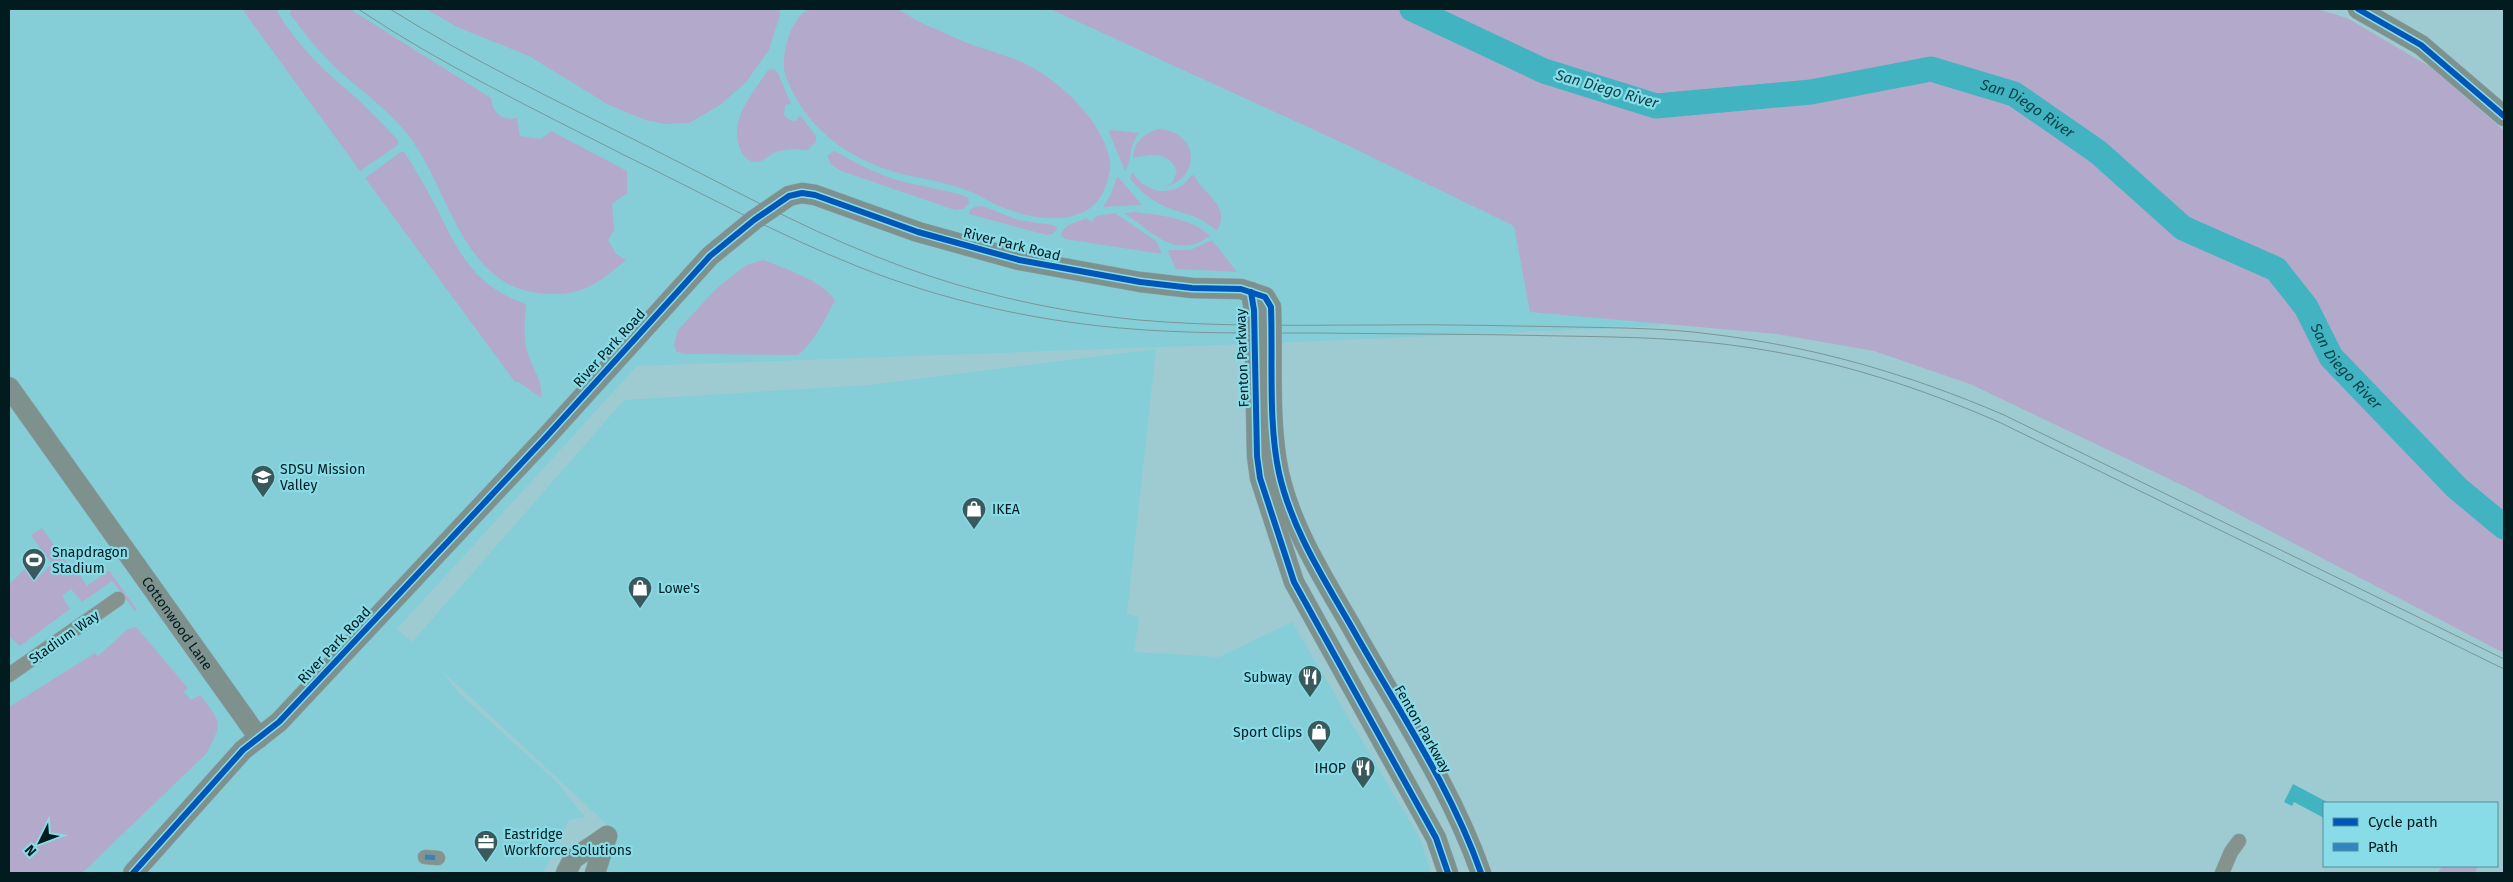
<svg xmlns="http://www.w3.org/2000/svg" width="2513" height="882" viewBox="0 0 2513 882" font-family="'Fira Sans',sans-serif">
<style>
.built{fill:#85ced8}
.green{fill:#b3a9cb}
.water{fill:#42b3c0}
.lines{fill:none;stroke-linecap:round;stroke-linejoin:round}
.river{stroke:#42b3c0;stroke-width:25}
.street-casing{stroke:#86a8ad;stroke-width:15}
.secondary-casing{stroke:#86a8ad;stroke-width:21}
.street{stroke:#86928e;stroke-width:14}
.secondary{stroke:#7f918d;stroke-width:20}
.tram{stroke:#7b9596;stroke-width:1}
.quiet{stroke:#3086c0;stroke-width:5;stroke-dasharray:10 5;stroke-linecap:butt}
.cycleway-casing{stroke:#88dce7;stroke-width:9}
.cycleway{stroke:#0057b8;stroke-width:6}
.labels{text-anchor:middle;stroke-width:4.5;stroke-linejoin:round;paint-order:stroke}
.street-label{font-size:14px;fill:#021b1f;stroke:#88dce7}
.poi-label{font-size:14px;fill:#021b1f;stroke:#88dce7;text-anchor:start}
.water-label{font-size:15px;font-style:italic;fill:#074248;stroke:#88dce7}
</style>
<rect width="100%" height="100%" fill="#9ecbd1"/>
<!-- built -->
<path class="built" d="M9,9h1057l597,243 -4,74 -361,16 -661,24 -240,263 15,13 212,-242 245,-15 287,-36 -29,265 12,3 -5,35 85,5 73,-35 113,191 16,28 10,32h-831l16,-40 -175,-163 19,24 96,87 29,36 -16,3 -26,53h-534z"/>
<!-- green -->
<g class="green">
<path d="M242,9h34c20,36 49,62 79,88 15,13 29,29 43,43v5l-38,26z"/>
<path d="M291,9h59l141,89c2,15 10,23 26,20l3,18 21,3 10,-8 76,40v22l-15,11 2,26 -6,10 8,14 10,6c-30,25 -46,38 -88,33 -79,-9 -91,-114 -134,-163 -19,-22 -43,-40 -65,-59 -18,-17 -34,-37 -49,-57z"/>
<path d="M426,9h353l1,6 -11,35 -23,32 -26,23 -31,18 -24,1 -20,-4 -36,-15 -80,-49 -72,-29z"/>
<path d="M808,9c21,0 43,0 64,0 8,0 18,-2 25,0 8,3 15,9 23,13 14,7 28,12 42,19 20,8 41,13 60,21 36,17 81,58 88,99 1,10 -2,20 -6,29 -19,44 -85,28 -117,10 -25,-15 -53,-19 -81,-25 -43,-10 -86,-35 -109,-75 -6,-11 -15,-26 -13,-39 1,-19 8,-41 24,-52z"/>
<path d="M1050,9h1267l30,9 85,50 72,63v522l-314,-164 -220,-105 -96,-33 -97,-17 -247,-22 -16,-86 -165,-80z"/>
<path d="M774,69l4,4 13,31 -6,1 -1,10 5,5 7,1 4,-6 16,21v6l-8,8c-12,-1 -23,-2 -34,3 -6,3 -11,9 -18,9 -7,0 -12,-5 -15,-11 -14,-30 12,-58 27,-81z"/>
<path d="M1159,129c39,2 44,49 5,58l8,-4 5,-12c-9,-20 -26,-17 -44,-13 1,-16 11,-25 26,-29z"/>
<path d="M1110,130l29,3c-12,17 -6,24 -14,38l-16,-39z"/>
<path d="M402,151l3,2c10,16 20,33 29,50 24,47 38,83 92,101 -1,16 -3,31 1,47 4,16 17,31 14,47l-22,-16h-4l-150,-204z"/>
<path d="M834,151c21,11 40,22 63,29 24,7 48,9 71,17l1,7 -6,5 -8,1 -114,-39 -10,-7 -4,-8z"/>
<path d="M1132,172c12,18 31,25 51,13 4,-3 6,-9 11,-10 8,19 38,30 23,56 -19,-17 -32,-16 -53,-25 -14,-6 -24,-16 -34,-27z"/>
<path d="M1117,177l2,1 23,27 -39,2 7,-11z"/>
<path d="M982,206l36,14 34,5 4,1 1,3 -4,5 -6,1 -78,-21v-3l5,-4z"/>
<path d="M1135,212c25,3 57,6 75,24 -35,25 -58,-5 -86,-23z"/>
<path d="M1115,213l41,28 6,13 -97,-15 -4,-4c4,-12 15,-12 25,-17l6,4 4,-6z"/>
<path d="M1212,240l25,32 -61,-3 -8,-17 1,-2h21z"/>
<path d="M763,260c21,8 60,21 72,40 -10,20 -20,40 -37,55l-113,-1 -8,-2 -3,-7 4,-15 38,-41 30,-24z"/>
<path d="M42,528l28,39 3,-3 14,22 22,-16 28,40 -2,1 -23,-30 -30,21 -11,-13 -9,7 8,13 -50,37 -11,-10v-51l18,-19 11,11 14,-13 -21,-29z"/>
<path d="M136,627l52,61 -4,4 7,8 9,-5c22,28 23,27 6,59l-124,119h-72l-1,-166 86,-54 3,3 30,-27z"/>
<path d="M2442,866h36l-3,7h-37z"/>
</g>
<!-- water -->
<path class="water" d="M2293,784l36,19h-5v15l-30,-16 -2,4 -8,-4z"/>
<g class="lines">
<!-- river -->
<path class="river" id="s1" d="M1412,9l132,62 112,35 155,-14 120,-23 83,25 84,58 85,76 93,41 30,38 25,50 126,131 47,39"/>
<defs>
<g id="street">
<path d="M9,675l109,-76"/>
<path d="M425,857l13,1"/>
<path d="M2222,873l9,-21 8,-11"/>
</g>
<g id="secondary">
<path d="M2358,9l63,36 83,71"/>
<path d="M1251,292l3,18 3,146 3,22 34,104 142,256 12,35"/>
<path id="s2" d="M9,387l250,351"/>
<path d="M133,873l110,-123 36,-28 268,-286 163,-180 44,-36 35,-24 13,-3 13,2 103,37 101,28 121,22 52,6 49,1 24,8 6,10c2,53 -3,115 8,166 13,58 47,109 76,160 44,78 96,155 126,240"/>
<path d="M566,873l7,-14 34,-23"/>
<path d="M595,873l12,-37"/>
</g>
</defs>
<!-- street casing -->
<use href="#street" class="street-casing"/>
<!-- secondary casing -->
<use href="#secondary" class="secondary-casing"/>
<!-- street -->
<use href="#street" class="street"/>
<!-- secondary -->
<use href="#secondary" class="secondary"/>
<!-- tram -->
<g class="tram">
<path d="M358,9c84,56 176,100 266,146 78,38 154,80 235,112 83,33 172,53 261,61 66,6 133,5 199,5 81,1 162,1 243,3 64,1 127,2 190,12 87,13 169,40 249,75l503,246"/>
<path d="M390,9c81,51 169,93 255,136 76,38 151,80 230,111 84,34 174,55 264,64 79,7 159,5 239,5 65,-1 130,1 196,2 45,1 91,1 136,7 102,12 199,40 294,81l500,244"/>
</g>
<!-- quiet -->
<path class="quiet" d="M425,857l13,1"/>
<defs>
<g id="cycleway">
<path d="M2358,9l63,36 83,71"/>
<path d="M1251,292l3,18 3,146 3,22 34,104 142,256 12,35"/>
<path d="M133,873l110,-123 36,-28 268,-286 163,-180 44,-36 35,-24 13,-3 13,2 103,37 101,28 121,22 52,6 49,1 24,8 6,10c2,53 -3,115 8,166 13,58 47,109 76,160 44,78 96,155 126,240"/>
</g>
</defs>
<!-- cycleway casing -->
<use href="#cycleway" class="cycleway-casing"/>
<!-- cycleway -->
<use href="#cycleway" class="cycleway"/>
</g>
<!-- icons -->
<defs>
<symbol id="university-pin" viewBox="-11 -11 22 30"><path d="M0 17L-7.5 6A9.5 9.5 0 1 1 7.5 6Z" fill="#39595d" stroke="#88dce7"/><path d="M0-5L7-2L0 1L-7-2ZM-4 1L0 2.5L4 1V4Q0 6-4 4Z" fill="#fff"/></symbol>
<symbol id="shop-pin" viewBox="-11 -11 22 30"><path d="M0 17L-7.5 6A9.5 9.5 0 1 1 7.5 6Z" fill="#39595d" stroke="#88dce7"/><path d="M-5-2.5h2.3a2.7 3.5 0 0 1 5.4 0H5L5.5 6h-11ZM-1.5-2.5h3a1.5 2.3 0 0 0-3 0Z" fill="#fff"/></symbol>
<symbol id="stadium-pin" viewBox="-11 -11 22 30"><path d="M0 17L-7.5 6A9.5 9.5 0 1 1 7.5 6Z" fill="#39595d" stroke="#88dce7"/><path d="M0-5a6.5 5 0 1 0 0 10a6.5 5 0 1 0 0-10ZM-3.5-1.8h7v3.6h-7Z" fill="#fff"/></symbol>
<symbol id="restaurant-pin" viewBox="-11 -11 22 30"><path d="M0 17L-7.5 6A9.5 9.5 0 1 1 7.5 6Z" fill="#39595d" stroke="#88dce7"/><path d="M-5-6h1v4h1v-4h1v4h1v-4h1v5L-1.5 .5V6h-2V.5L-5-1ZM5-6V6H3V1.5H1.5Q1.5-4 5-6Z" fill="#fff"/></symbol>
<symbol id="office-pin" viewBox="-11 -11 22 30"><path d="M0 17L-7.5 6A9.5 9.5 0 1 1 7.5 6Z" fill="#39595d" stroke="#88dce7"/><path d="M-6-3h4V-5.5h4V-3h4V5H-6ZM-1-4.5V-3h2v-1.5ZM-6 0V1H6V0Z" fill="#fff"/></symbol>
</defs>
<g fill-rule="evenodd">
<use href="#university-pin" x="249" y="463" width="28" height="38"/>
<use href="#shop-pin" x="960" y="495" width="28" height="38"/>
<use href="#stadium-pin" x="20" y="546" width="28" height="38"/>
<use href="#shop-pin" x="626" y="574" width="28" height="38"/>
<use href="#restaurant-pin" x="1296" y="663" width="28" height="38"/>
<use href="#shop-pin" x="1305" y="718" width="28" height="38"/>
<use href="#restaurant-pin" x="1349" y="754" width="28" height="38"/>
<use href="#office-pin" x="472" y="828" width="28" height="38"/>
</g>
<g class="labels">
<!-- street labels -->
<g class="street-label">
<text transform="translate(1012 244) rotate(14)" y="5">River Park Road</text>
<text transform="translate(609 348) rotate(-48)" y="5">River Park Road</text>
<text transform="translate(1242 358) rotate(-92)" y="5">Fenton Parkway</text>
<text dy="5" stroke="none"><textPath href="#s2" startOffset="290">Cottonwood Lane</textPath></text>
<text transform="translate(64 637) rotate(-35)" y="5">Stadium Way</text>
<text transform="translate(334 645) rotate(-47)" y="5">River Park Road</text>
<text transform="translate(1423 729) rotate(60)" y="5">Fenton Parkway</text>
</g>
<!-- poi labels -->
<g class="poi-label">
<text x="280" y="474">SDSU Mission<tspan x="280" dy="16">Valley</tspan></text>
<text x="992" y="514">IKEA</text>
<text x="52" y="557">Snapdragon<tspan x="52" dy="16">Stadium</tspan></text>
<text x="658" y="593">Lowe's</text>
<text x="1292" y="682" text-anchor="end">Subway</text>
<text x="1302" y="737" text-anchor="end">Sport Clips</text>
<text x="1346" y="773" text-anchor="end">IHOP</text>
<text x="504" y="839">Eastridge<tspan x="504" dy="16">Workforce Solutions</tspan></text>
</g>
<!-- water labels -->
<g class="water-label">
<text transform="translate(1607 89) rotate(16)" y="5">San Diego River</text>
<text dy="5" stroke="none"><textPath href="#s1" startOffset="646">San Diego River</textPath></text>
<text dy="5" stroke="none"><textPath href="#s1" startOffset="1066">San Diego River</textPath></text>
</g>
</g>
<!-- border -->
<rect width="2513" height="882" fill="none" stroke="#021b1f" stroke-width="20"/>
<!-- legend -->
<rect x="2323" y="802" width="175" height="65" fill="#88dce7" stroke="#528f97"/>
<rect x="2333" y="818" width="25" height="8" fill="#0057b8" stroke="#528f97"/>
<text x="2368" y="827" font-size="15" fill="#021b1f">Cycle path</text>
<rect x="2333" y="843" width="25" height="8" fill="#3086c0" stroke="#528f97"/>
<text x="2368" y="852" font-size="15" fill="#021b1f">Path</text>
<!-- north arrow -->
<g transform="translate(40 842) rotate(228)" stroke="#88dce7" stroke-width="4" paint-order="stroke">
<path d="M0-4L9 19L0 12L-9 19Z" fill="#021b1f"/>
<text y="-8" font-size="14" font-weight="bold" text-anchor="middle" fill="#021b1f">N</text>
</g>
</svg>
